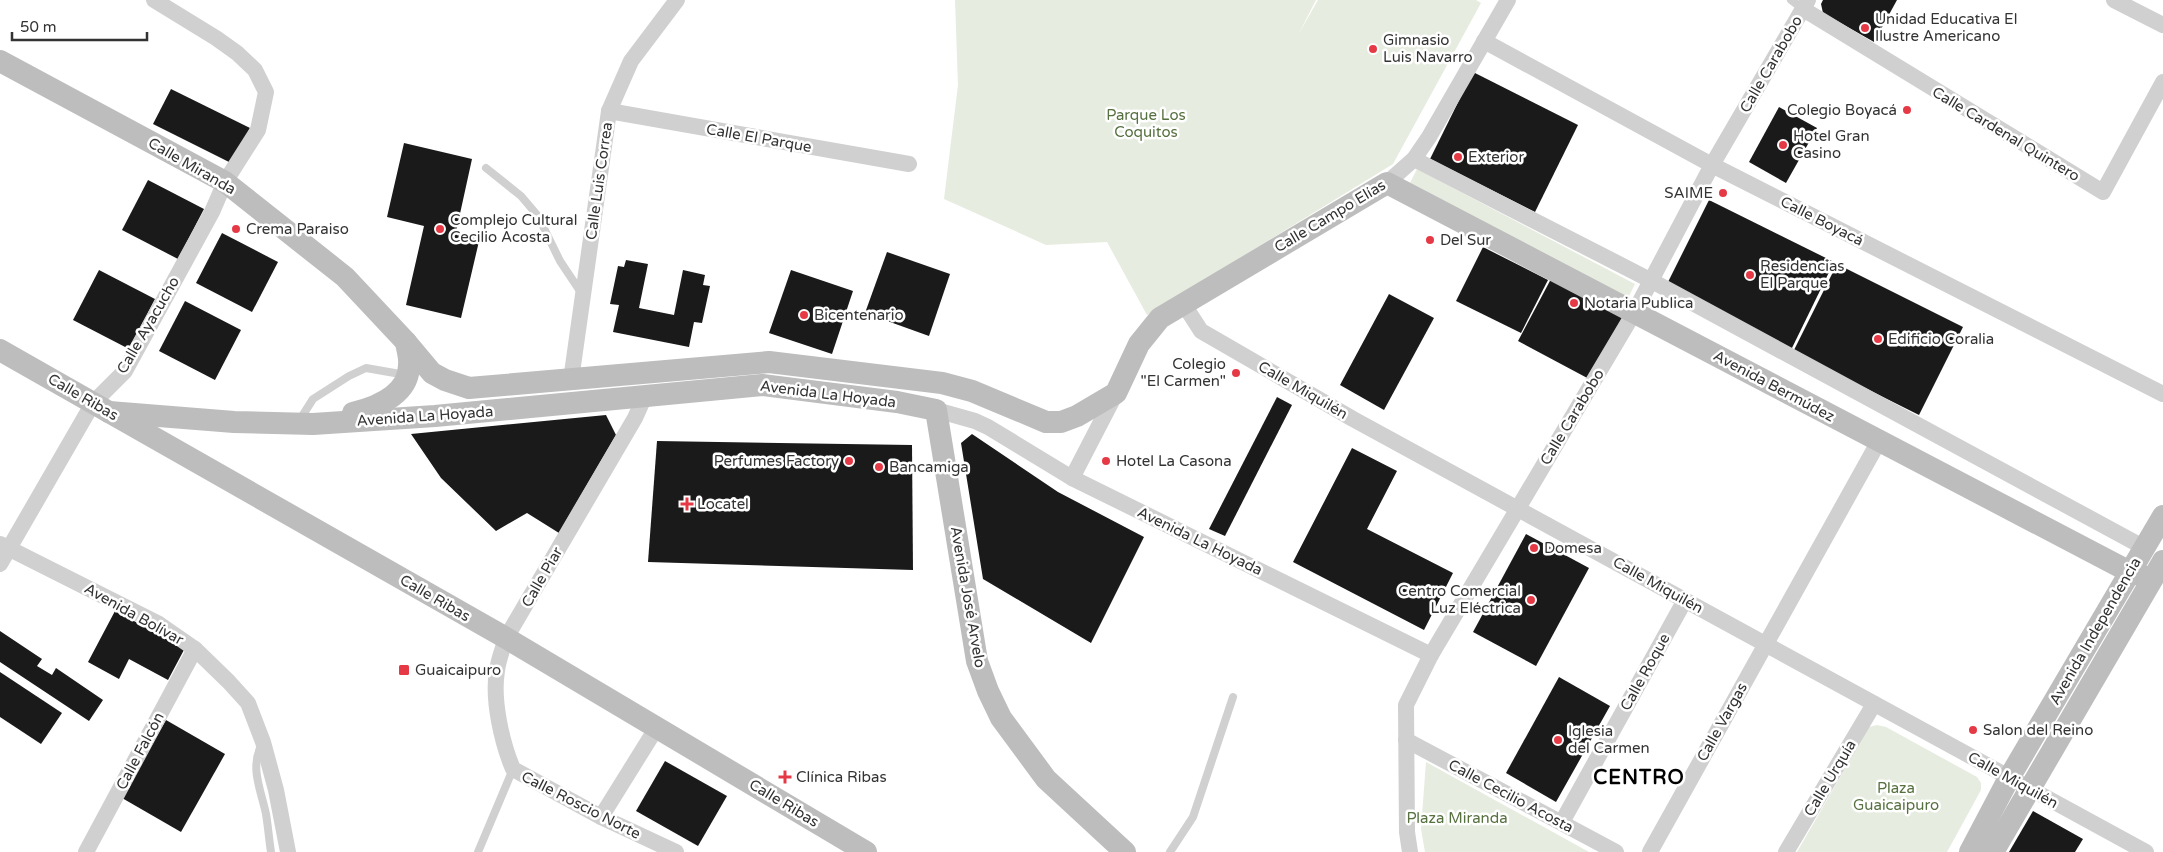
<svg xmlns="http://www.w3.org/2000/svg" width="2163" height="852" viewBox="0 0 2163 852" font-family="'Varela Round',sans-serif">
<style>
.green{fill:#e6ecdf}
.building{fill:#1a1a1a}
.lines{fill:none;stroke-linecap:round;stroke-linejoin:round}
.lane{stroke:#d0d0d0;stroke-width:8}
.street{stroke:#d0d0d0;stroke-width:16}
.secondary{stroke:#bdbdbd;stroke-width:22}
.poi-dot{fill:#e63946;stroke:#fff;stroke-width:2}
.labels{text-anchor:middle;stroke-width:5;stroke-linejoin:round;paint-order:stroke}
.poi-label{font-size:15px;fill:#333;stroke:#fff;text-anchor:start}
.street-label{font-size:15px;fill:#333;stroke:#fff}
.park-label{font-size:15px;fill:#56703f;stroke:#fff}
.district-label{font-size:20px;font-weight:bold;letter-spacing:1px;fill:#000;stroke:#fff}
</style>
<rect width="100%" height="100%" fill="#fff"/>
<!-- green -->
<g class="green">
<path d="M955,0h361l-18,35 20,-35h158l5,3 -88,161 -246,151 -40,-73 -61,3 -102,-46 14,-114z"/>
<path d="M1417,169l218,115 -8,16 -218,-115z"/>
<path d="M1877,725l9,2 91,50 4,6v7l-34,62h-150l72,-125z"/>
<path d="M1426,762l163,90h-164l-4,-23z"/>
</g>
<!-- building -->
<g class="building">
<path d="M1823,0h74l-23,42 -51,-29 -2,-9z"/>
<path d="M1473,72l105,53 -43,87 -105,-53z"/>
<path d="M171,89l79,39 -17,36 -80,-40z"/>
<path d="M1779,107l38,21 -31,55 -37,-21z"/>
<path d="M404,143l68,16 -16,73 24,5 -19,81 -55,-13 18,-79 -37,-9z"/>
<path d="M148,180l56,29 -26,50 -56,-29z"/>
<path d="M1709,200l125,62 -43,88 -126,-62z"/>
<path d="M222,233l56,29 -26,50 -56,-29z"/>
<path d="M1483,247l65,33 -27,53 -65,-32z"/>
<path d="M887,252l63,22 -21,62 -64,-23z"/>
<path d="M626,260l22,4 -9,44 35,7 9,-45 22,5 -2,10 7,1 -8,37 -8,-1 -5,25 -76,-15 6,-27 -9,-1 8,-38 6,1z"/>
<path d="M1837,264l126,63 -44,88 -126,-63z"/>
<path d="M99,270l56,29 -26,50 -56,-29z"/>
<path d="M791,270l62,21 -21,63 -63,-21z"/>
<path d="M1552,277l74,39 -35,64 -73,-39z"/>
<path d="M1389,294l45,24 -50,92 -44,-25z"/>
<path d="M185,301l56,29 -26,50 -56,-29z"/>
<path d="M1277,397l15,8 -67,131 -16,-7z"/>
<path d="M606,415l10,20 -57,98 -32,-20 -31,18 -55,-53 -30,-44z"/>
<path d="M972,434l86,58 86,45 -53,106 -108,-64 -22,-136z"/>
<path d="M657,441l255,4 1,125 -265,-8z"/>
<path d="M1352,448l45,23 -30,58 86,44 -29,57 -131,-68z"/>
<path d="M1526,534l63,34 -53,98 -63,-34z"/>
<path d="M115,611l70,37 -17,32 -39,-21 -10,20 -31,-17z"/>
<path d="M0,631l42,28 -5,7 15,9 4,-7 47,32 -14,21 -89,-59z"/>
<path d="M0,672l62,41 -21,31 -41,-27z"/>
<path d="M1559,677l51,29 -54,96 -50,-29z"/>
<path d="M166,720l59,34 -44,78 -59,-34z"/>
<path d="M665,761l62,35 -29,50 -62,-35z"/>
<path d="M2033,811l50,28 -8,13h-66z"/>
</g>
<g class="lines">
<!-- lane -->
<g class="lane">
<path d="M1791,0l12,9"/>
<path d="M486,168l35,28 17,20 22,45 22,33"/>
<path d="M299,421l14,-22 36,-23 17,-8 40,7"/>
<path d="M261,746c-11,23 0,44 5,68 2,12 3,25 5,38"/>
<path d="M478,852l35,-83"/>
<path d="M1170,852l23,-35 40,-120"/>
</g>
<!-- street -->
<g class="street">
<path d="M2114,0l49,25"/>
<path d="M1803,9l300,183 60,-110"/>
<path d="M1484,41l228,124 451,229"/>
<path d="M609,111l300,53"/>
<path d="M1414,159l238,122 493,267"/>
<path d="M1387,183l27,-24 15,-22 79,-137"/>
<path d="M1183,303l18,28 152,88 793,433"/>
<path d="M571,380l38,-269 22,-50 46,-61"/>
<path d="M644,398l-9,20 -129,220c-3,11 -8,22 -9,33 -5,29 5,72 16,98l88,48 75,35"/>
<path d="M936,410l39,11 13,6 84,51 359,177"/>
<path d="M1072,478l44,-85"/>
<path d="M0,544l159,80 36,25 34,33 19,21 15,39 13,48 12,62"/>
<path d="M0,564l93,-161 32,-32 87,-159 13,-30 33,-52 8,-38 -11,-22 -18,-17 -21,-15 -62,-38"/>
<path d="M1406,740l210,112"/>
<path d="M601,817l56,-90"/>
<path d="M1562,822l123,-222"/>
<path d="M86,852l109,-203"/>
<path d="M1410,852l-3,-20 -1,-127 25,-50 204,-344 77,-146 96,-165"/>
<path d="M1650,852l229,-411"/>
<path d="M1786,852l88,-148"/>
</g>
<!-- secondary -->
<g class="secondary">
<path d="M0,61l225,121 120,95 61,65 26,31 13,7 24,8 300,-26 173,21 30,8 74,31h15l16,-6 39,-23 23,-49 21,-26 227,-135 743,389 22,7"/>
<path d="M0,350l506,288 360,214"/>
<path d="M109,412l125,10 79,2 122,-8 327,-31 135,17 39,8 41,251 11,30 13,27 45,61 79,73"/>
<path d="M353,413c24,-6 56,-18 56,-48 1,-7 -2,-16 -3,-23"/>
<path d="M1970,852l39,-74 154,-262"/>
<path d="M1993,852l170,-291"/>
</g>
</g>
<!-- markers -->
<g class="poi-dot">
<circle cx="1865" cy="28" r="5"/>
<circle cx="1373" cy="49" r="5"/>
<circle cx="1907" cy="110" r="5"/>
<circle cx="1783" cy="145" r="5"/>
<circle cx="1458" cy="157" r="5"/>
<circle cx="1723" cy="193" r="5"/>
<circle cx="236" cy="229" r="5"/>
<circle cx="440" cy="229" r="5"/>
<circle cx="1430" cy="240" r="5"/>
<circle cx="1750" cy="275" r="5"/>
<circle cx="1574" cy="303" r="5"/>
<circle cx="804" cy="315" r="5"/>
<circle cx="1878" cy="339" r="5"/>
<circle cx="1236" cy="373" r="5"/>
<circle cx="849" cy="461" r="5"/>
<circle cx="1106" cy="461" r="5"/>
<circle cx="879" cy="467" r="5"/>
<path d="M684.5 496.5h5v5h5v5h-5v5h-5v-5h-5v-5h5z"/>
<circle cx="1534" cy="548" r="5"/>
<circle cx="1531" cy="600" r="5"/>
<rect x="398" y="664" width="12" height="12" rx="2.5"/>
<circle cx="1973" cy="730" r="5"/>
<circle cx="1558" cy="740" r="5"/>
<path d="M782.5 769.5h5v5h5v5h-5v5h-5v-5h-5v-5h5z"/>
</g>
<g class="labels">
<!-- poi labels -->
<g class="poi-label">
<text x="1875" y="24">Unidad Educativa El<tspan x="1875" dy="17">Ilustre Americano</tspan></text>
<text x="1383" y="45">Gimnasio<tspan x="1383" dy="17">Luis Navarro</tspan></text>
<text x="1897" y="115" text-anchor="end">Colegio Boyacá</text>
<text x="1793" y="141">Hotel Gran<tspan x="1793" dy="17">Casino</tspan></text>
<text x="1468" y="162">Exterior</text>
<text x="1713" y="198" text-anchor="end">SAIME</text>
<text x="450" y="225">Complejo Cultural<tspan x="450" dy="17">Cecilio Acosta</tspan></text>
<text x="246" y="234">Crema Paraiso</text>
<text x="1440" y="245">Del Sur</text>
<text x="1760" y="271">Residencias<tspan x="1760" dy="17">El Parque</tspan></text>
<text x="1584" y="308">Notaria Publica</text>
<text x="814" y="320">Bicentenario</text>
<text x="1888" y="344">Edificio Coralia</text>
<text x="1226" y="369" text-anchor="end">Colegio<tspan x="1226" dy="17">"El Carmen"</tspan></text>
<text x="839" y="466" text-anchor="end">Perfumes Factory</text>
<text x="1116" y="466">Hotel La Casona</text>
<text x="889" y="472">Bancamiga</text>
<text x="697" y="509">Locatel</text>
<text x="1544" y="553">Domesa</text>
<text x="1521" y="596" text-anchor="end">Centro Comercial<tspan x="1521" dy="17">Luz Eléctrica</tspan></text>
<text x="415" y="675">Guaicaipuro</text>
<text x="1983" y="735">Salon del Reino</text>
<text x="1568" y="736">Iglesia<tspan x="1568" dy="17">del Carmen</tspan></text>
<text x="796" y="782">Clínica Ribas</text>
</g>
<!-- street labels -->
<g class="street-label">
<text transform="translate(1771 64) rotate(-60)" y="5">Calle Carabobo</text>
<text transform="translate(2006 134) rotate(31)" y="5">Calle Cardenal Quintero</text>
<text transform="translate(759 138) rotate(10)" y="5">Calle El Parque</text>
<text transform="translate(192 166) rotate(30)" y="5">Calle Miranda</text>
<text transform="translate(599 181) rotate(-82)" y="5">Calle Luis Correa</text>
<text transform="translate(1330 216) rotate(-31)" y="5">Calle Campo Elías</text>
<text transform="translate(1822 221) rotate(27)" y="5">Calle Boyacá</text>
<text transform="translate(148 325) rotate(-60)" y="5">Calle Ayacucho</text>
<text transform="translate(1774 386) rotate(28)" y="5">Avenida Bermúdez</text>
<text transform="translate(1303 390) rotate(30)" y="5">Calle Miquilén</text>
<text transform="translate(828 394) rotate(7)" y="5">Avenida La Hoyada</text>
<text transform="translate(83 397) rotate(30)" y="5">Calle Ribas</text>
<text transform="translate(425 416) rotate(-4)" y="5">Avenida La Hoyada</text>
<text transform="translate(1572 417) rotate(-59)" y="5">Calle Carabobo</text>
<text transform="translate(1200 541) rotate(26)" y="5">Avenida La Hoyada</text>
<text transform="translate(542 577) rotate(-60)" y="5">Calle Piar</text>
<text transform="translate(1658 585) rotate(29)" y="5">Calle Miquilén</text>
<text transform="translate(968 597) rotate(80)" y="5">Avenida José Arvelo</text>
<text transform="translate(435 598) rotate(30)" y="5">Calle Ribas</text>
<text transform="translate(134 614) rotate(29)" y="5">Avenida Bolívar</text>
<text transform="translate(2095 631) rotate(-60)" y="5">Avenida Independencia</text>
<text transform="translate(1645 672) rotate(-61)" y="5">Calle Roque</text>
<text transform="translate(1722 722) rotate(-61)" y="5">Calle Vargas</text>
<text transform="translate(140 751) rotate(-62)" y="5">Calle Falcón</text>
<text transform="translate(1830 778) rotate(-59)" y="5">Calle Urquía</text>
<text transform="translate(2013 780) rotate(29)" y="5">Calle Miquilén</text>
<text transform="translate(1511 796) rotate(28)" y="5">Calle Cecilio Acosta</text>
<text transform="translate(784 803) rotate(31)" y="5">Calle Ribas</text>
<text transform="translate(581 805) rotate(27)" y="5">Calle Roscio Norte</text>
</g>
<!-- park labels -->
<g class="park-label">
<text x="1146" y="120">Parque Los<tspan x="1146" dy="17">Coquitos</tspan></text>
<text x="1896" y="793">Plaza<tspan x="1896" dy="17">Guaicaipuro</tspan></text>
<text x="1457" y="823">Plaza Miranda</text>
</g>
<!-- district labels -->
<g class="district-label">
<text x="1639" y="784">CENTRO</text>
</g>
</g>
<!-- scale -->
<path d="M12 32v8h135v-8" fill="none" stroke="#333333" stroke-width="2.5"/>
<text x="20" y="32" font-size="15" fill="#333333" stroke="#ffffff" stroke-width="4" paint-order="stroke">50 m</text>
</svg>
